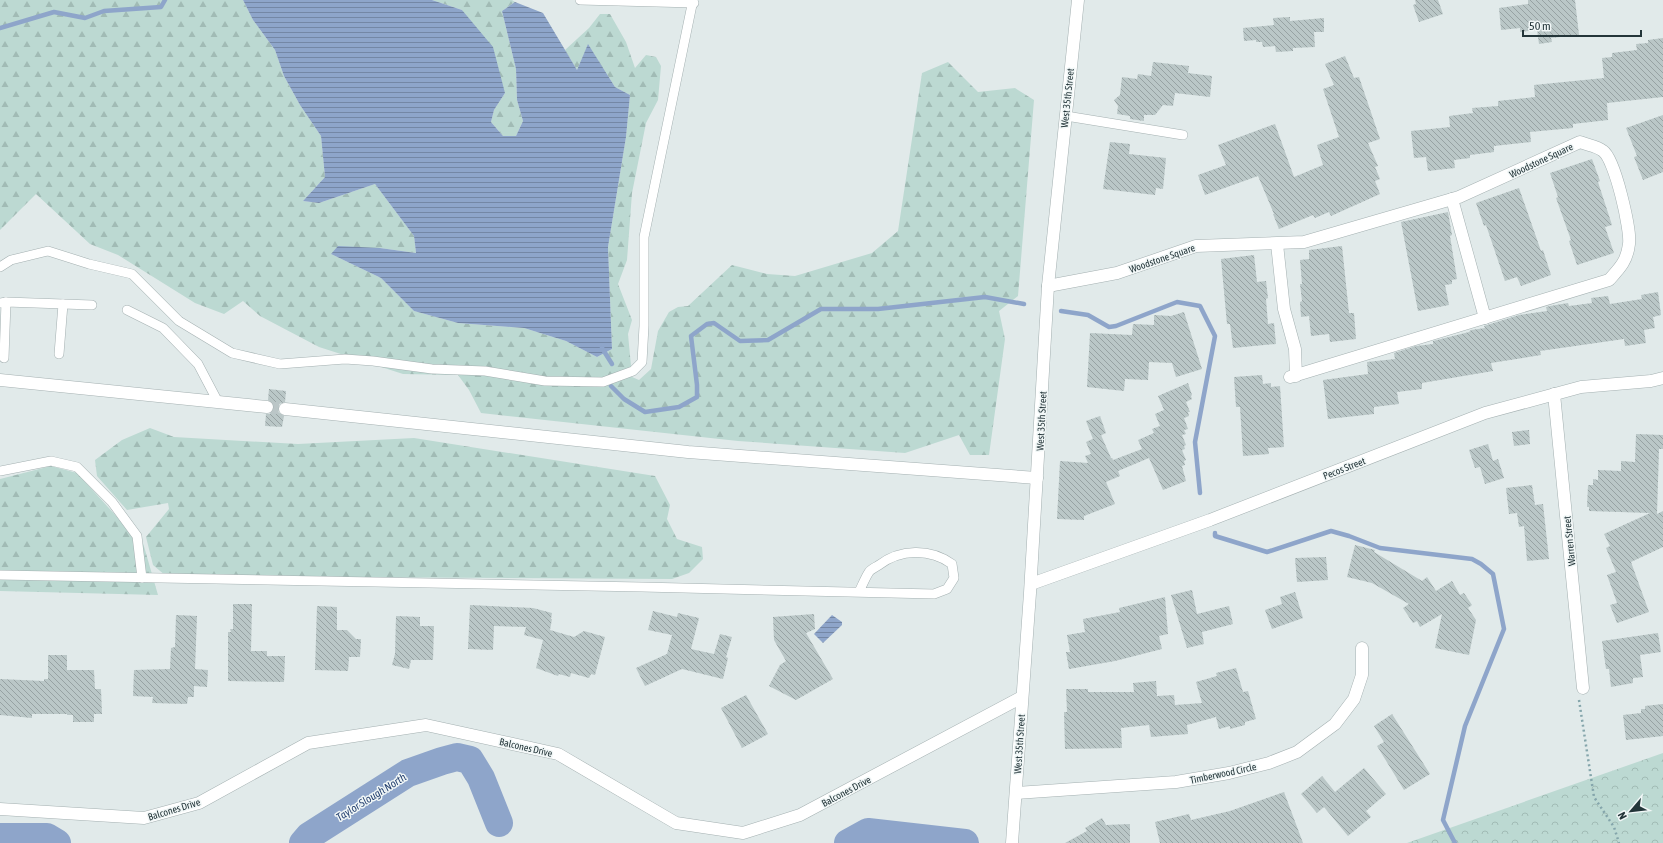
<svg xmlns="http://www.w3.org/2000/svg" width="1663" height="843" viewBox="0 0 1663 843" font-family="'Asap Condensed',sans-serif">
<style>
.forest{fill:url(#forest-firs)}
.park{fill:url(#park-crowns)}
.water{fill:url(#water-rules)}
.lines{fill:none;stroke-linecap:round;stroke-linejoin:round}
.stream{stroke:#8ea5ca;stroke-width:4.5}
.river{stroke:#8ea5ca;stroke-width:28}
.building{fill:url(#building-back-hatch)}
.minor-tunnel{stroke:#bbc6c7;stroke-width:12;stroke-dasharray:12 6;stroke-linecap:butt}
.service-casing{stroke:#a4b0b1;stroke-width:10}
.minor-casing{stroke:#a4b0b1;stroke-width:13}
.tertiary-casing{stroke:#a4b0b1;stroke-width:13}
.path{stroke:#84a5ab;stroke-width:2.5;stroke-dasharray:2 3;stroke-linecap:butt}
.service{stroke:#fff;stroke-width:9}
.minor{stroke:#fff;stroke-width:12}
.tertiary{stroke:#fff;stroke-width:12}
.labels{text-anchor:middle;stroke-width:3;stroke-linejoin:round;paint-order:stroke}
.street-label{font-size:10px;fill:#233539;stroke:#f1f7f7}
.water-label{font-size:11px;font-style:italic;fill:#233f6f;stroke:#f1f7f7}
</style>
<defs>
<pattern id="forest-firs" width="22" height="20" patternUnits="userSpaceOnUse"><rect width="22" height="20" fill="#bcd9d2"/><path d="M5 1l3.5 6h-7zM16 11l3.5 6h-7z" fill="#a1bbb5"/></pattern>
<pattern id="park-crowns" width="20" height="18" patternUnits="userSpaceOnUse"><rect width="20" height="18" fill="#bcd9d2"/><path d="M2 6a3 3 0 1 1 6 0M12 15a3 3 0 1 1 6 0" fill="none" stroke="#a1bbb5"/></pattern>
<pattern id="water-rules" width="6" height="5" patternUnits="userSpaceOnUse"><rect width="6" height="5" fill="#8ea5ca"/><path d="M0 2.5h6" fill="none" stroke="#7487a5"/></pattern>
<pattern id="building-back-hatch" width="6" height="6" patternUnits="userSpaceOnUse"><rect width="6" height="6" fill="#bac7c7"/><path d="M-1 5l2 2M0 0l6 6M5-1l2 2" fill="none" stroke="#97a2a3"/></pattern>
</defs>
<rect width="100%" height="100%" fill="#e1eaea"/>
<!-- forest -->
<g class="forest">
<path d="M0,0h243l10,20 22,30 9,26 16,29 21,31 4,41 -22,24 16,2 56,-19 39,52 2,17 -36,-5 -49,6 50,24 33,33 44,12 66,5 42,13 31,16 15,-8 -4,-102 18,-110 4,-42 -15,-8 -27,-42 -11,25 -12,-20 24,-22 11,-14h10l16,28 9,26 11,-13 10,2 5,9 -3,34 -12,23 -14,70 -5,67 -9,24 14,36 -4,14 4,43 7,3 12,-11 7,-38 11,-19 9,-5 10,-1 44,-41 35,9 28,2 77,-23 26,-22 24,-158 26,-11 30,30 37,-4 19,12 -16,196 -19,15 6,28 -16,116h-19l-11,-20 -54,18 -167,-12 -257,-28 -12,-23 -11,-15 -55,-1 -84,-27 -59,-31 -17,-15 -19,13 -29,-11 -77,-48 -28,-11 -54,-50 -36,36z"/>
<path d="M432,0h80l3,2 -13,9 14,58 1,31 6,21 -7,15h-13l-12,-14 3,-12 11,-17 -43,-83z"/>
<path d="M150,428l24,9 124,7 116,-6 241,38 15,29 -3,14 10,20 25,8 1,12 -14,14 -17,6 -506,-3 -13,-11 -7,-28 23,-28 -1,-6 -41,7 -30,-34 -2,-16 27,-20z"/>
<path d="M51,466l26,7 41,45 16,21 9,4 15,52 -158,-4v-112z"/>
</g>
<!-- park -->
<path class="park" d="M1663,753v90h-256z"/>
<!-- water -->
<g class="water">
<path d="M243,0h189l30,10 31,37 12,46 -11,17 -3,12 12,14h13l7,-15 -6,-21 -1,-31 -14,-58 13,-9 28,11 34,57 11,-26 27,43 15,8 -4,42 -18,110 4,102 -15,8 -31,-16 -42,-13 -66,-5 -44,-12 -33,-33 -50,-24 7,-8 42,2 36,5 -2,-17 -39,-52 -56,19 -16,-2 22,-24 -4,-41 -21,-31 -16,-29 -9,-26 -22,-30z"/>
<path d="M832,615l10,7v3l-19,18 -9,-9z"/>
</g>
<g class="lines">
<!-- stream -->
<g class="stream">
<path d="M0,28l54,-16 31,6 19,-7 57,-4 4,-7"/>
<path d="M1061,311l27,4 21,12 7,-1 61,-24 23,4 15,30 -20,106 5,51"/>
<path d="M602,348l10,16"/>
<path d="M611,386l13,13 21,13 34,-5 18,-10v-12l-6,-49 16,-12 7,-1 26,18 28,-1 53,-31h57l107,-12 39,7"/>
<path d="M1215,533v3l52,16 64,-21 18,5 31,12 92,11 9,5 12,10 11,55 -39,97 -22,94 12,23"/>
</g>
<!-- river -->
<g class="river">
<path d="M0,837h47l10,6"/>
<path d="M303,843l6,-7 99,-63 34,-12 15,-4 13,3 11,18 18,45"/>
<path d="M848,843l20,-11 97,11"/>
</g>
</g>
<!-- building -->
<g class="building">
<path d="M1415,0h23l5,14 -24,8 -6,-17 3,-1z"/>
<path d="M1528,0h47l4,35 -28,3 1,4 -13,2 -2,-14 -17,2v-4l-19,2 -2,-22 29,-4z"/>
<path d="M1290,17v4l34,-3v14h-10l1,15 -22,1v3l-17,1 -1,-6 -12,1 -1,-5h-6v-2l-12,1 -1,-13 31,-3 -1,-7z"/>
<path d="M1663,38v59l-56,6 1,17 -35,4v4l-43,4 1,10 -37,4v6l-24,3v3l-16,2 1,8 -27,3 -2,-14 -12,1 -3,-27 39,-4 -1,-11 24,-3 -1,-5 26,-2v-5l37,-4 -1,-12 70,-7 -2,-20 10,-1v-4l25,-3 -1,-6 12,-1v-3z"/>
<path d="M1345,56l9,22 5,-1 21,62 -12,4 10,23 -3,1 5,12 -5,2 5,13 -49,22 -2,-4 -14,6 -2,-3 -34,14 -6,-15h1l-16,-38 -53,19 -7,-20 28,-10 -8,-20 57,-21 19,53 29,-12 -6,-20 22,-8 -16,-48 11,-4 -9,-21z"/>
<path d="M1153,62l36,4 -1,7 24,3 -2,21 -35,-4 -2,13 -10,-1 -8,10h-11v6l-14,-2v-3l-13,-2 1,-8 -4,-6 6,-5 2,-18 15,2 1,-5 13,2z"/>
<path d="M1663,115v57l-20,8 -9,-23 3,-1 -11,-28z"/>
<path d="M1110,142l20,2 -1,10 37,4 -3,31 -7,-1 -1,7 -52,-6z"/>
<path d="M1592,159l8,22 -2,1 14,43 -7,2 9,26 -37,12 -8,-24 2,-1 -15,-42 2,-1 -8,-24z"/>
<path d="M1519,188l22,63 2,-1 8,25 -30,11 -4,-9 -12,4 -19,-56 -2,1 -8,-23z"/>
<path d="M1448,212l4,23 -2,1 7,43 -5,1v4l-7,1 4,20 -31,6 -17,-89z"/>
<path d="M1342,246l7,67h5l2,26 -26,3 -1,-8 -18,2 -2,-20 -8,1 -1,-15 2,-1 -2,-17h2l-2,-24 9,-1v-9z"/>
<path d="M1254,255l3,27 9,-1 2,17 -2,1 2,25 6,-1 2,21 -43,4 -3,-24h-3l-6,-65z"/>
<path d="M1658,292l3,23 -8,2 2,11 -11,2 2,13 -21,3 -1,-7 -84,12 1,4 -50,8 2,8 -71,12v6l-25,3 2,12 -25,3v7l-46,5 -5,-39 45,-6 -1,-12 28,-3 -1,-6 22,-7 17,-2v-3l36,-9 2,-2 14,-2 -1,-2 35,-11 28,-4 -1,-4 4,-1 18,-3 1,3 23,-3 -1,-5 17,-2 2,8 32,-5 -1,-4z"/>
<path d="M1184,312l18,57 -26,8 -4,-14 -23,-1 -1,18 -23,-1 -1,12 -37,-4 3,-54 42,2 1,-11 21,1v-10l17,1z"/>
<path d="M1262,375l1,9 8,-1v4l9,-1 4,61 -16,1 1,6 -26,2 -3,-49h-4l-2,-30z"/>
<path d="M1188,383l4,12 -1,1 1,3 -6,3 4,10h-2l1,4 -5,2 4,11 -4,1 2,4 -4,1 4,10 -2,1 1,3 -3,1 4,10 -2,1 1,4 -3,1 4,15 -23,9 -14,-32 -31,13 2,5 -14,6 9,22 -31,12v4l-27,-1 3,-58 28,2 -3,-7 6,-2 -5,-12 15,-7 10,23h1l1,2 29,-11 -4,-9 16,-7 -2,-4 8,-3 -5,-12 9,-4 -6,-14z"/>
<path d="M269,389l17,2 -1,11 -6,2 -1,4v4l6,4 -2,11 -17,-1 1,-12h4l4,-6v-4l-6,-4z"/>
<path d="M1100,416l6,17 -13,6 -7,-18z"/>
<path d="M1529,430l1,14 -16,2 -2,-14z"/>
<path d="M1636,434l27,1v14h-4l-2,65 6,-3v36l-32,15 18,50 -32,11 -7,-18 7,-2 -10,-28 9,-3 -10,-24 4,-2 -6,-12 46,-21 -61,-2v-4h-2l1,-22h5v-6l5,1v-10l23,1v-10l14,1z"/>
<path d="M1488,444l5,17 5,-2 6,19 -19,6 -5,-17 -5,1 -6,-18z"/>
<path d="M1532,485l3,20 8,-1 6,55 -22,2 -3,-35 -5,1 -2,-14 -8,1 -3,-26z"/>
<path d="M1355,545l20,5 -1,2 48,29 5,-4 9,14 16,-10 8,14 4,-2 8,12 -4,3 8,12 -7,35 -34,-7 7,-34 -22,13 -3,-6 -4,2 -10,-15 6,-4 -37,-21 -25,-6z"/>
<path d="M1326,557l2,23 -31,2 -2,-24z"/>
<path d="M1192,590l5,24 32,-8 4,18 -31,8 2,12 -17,4 -16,-53z"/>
<path d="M1295,592l8,26 -31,11 -7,-19 17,-6 -2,-7z"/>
<path d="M1165,597l3,37 -9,2 3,13 -47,12 -46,8 -3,-17h4l-3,-17 18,-3 -2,-13 37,-7 -1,-4z"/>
<path d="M233,604h19l-1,47h16v5h18l-1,26 -56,-1v-49h3l-1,-3h3z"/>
<path d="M470,605l63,3 19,5 -1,6h1l-2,11 24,7 10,-6 21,6 -10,38 -4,-1 -2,4 -18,-5 -1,4 -11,-3 -1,2 -22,-8 7,-28 -19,-5 2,-8 -32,-1 -1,24 -25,-1z"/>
<path d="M317,606l20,1v23h10l9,9h5l-1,18h-11l-1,14 -33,-1z"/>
<path d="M653,611l24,6 1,-4 21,5 -8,31 23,5 6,-20 12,3 -6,20 2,1 -5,21 -41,-10 -37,17 -9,-18 31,-14 5,-19 -24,-5z"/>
<path d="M814,614l1,15 -9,4 27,46 -37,21 -27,-14 11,-21 6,-4 -12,-21 -1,-23z"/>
<path d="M176,615l21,1 -2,53 13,1 -1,17 -13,-1v11h-6l-1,7 -35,-1 1,-6 -20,-1 1,-26 36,-1 1,-21 4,-1z"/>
<path d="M396,616l24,1v9h14l-1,34h-22l-2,9 -17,-4 3,-11z"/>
<path d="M1658,633l3,19 -21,3 3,22 -10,1v5l-22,4 -2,-18h-3l-4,-28z"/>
<path d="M48,655h19v15h27l1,19h6l1,25h-8v8h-21v-7h-6v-1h-35v4l-32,-3v-36l44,2v-2h4z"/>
<path d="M1236,668l7,24 5,-1 8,28 -11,3v3l-15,4v-3l-11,3 -3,-12 -29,8 1,9 -37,3 -2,-12 -28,3 1,20 -57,1 -1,-37h3l-1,-23h22v3h46l-1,-9 23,-2 1,15 17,-1 1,10 27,-2 -6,-21 21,-6 -1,-3z"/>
<path d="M746,695l22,39 -26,14 -21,-40z"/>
<path d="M1663,704v32l-37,4 -3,-25 18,-2v-4h4v-3z"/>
<path d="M1392,714l38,60 -26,16 -27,-44 7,-4 -10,-16z"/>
<path d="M1364,768l22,26 -20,17 5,6 -23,19 -24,-29 -7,6 -16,-19 21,-18 13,16z"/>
<path d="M1284,792l19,51h-143l-5,-21 34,-8 2,6 39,-9z"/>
<path d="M1102,818l4,7 24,-1v19h-65l22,-12 -2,-3z"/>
</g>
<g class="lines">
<!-- minor-tunnel -->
<path class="minor-tunnel" d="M267,407l18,2"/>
<defs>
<g id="service">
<path d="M580,0l114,3"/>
<path d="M1066,116l117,19"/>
<path d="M0,267l11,-7 37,-9 41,13 43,10 47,47 53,32 48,11 65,-5 28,2 59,8 53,2 60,10 58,1 30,-11 9,-9 2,-36v-89l49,-237"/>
<path d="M0,303l6,-1 86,3"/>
<path d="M127,310l36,18 35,36 20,38"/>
<path d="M59,354l4,-50"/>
<path d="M4,358l2,-56"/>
<path d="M0,471l51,-10 26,6 35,35 25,34 5,42"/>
<path d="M0,575l642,12 292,7 13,-5 7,-11 -2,-14c-22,-16 -52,-15 -73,1 -3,2 -8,4 -10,7 -4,6 -7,14 -10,20"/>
</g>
<g id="minor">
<path d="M1452,199l33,119"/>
<path d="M1277,244l7,65 11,40 1,27"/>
<path d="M1048,286l69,-13 79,-27 108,-4 155,-45 121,-55c7,3 17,4 23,9 12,8 28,79 26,93 -2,17 -9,24 -20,36l-319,97"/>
<path d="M0,380l267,27"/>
<path d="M1554,394l29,294"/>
<path d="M285,409l403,43 349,26"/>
<path d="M1016,793l160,-11 53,-9 40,-10 28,-11 38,-28 19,-25 8,-24v-27"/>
</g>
<g id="tertiary">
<path d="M1031,584l179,-64 275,-107 96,-26 70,-6 12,-3"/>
<path d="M0,809l144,9 55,-15 109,-60 118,-18 132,29 118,69 67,10 57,-18 222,-118"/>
<path d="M1012,843l18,-250 18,-307 30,-286"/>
</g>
</defs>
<!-- service casing -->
<use href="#service" class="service-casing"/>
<!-- minor casing -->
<use href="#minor" class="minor-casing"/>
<!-- tertiary casing -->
<use href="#tertiary" class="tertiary-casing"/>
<!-- path -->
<path class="path" d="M1579,700l15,97 20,30 5,16"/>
<!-- service -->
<use href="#service" class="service"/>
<!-- minor -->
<use href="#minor" class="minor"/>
<!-- tertiary -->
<use href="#tertiary" class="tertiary"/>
</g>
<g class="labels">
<!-- street labels -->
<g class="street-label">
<text transform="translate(1067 98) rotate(-84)" y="4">West 35th Street</text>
<text transform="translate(1541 160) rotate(-25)" y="4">Woodstone Square</text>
<text transform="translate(1162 258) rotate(-19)" y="4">Woodstone Square</text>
<text transform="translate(1041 421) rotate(-87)" y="4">West 35th Street</text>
<text transform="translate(1344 468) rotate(-21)" y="4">Pecos Street</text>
<text transform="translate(1569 541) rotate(-96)" y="4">Warren Street</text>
<text transform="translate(1019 744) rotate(-86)" y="4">West 35th Street</text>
<text transform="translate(526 747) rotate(13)" y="4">Balcones Drive</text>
<text transform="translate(1223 773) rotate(-12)" y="4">Timberwood Circle</text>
<text transform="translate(846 791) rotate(-28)" y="4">Balcones Drive</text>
<text transform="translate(174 809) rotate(-17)" y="4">Balcones Drive</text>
</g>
<!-- water labels -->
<g class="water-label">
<text transform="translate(371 797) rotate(-32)" y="4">Taylor Slough North</text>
</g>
</g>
<!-- north arrow -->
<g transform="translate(1631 811) rotate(242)" stroke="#f1f7f7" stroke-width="3" paint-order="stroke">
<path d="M0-3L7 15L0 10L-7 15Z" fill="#233539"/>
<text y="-6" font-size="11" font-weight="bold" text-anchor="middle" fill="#233539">N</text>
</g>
<!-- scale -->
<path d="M1523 30v6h118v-6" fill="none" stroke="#233539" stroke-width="2"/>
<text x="1529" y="30" font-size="12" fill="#233539" stroke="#f1f7f7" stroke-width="3" paint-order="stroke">50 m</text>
</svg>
